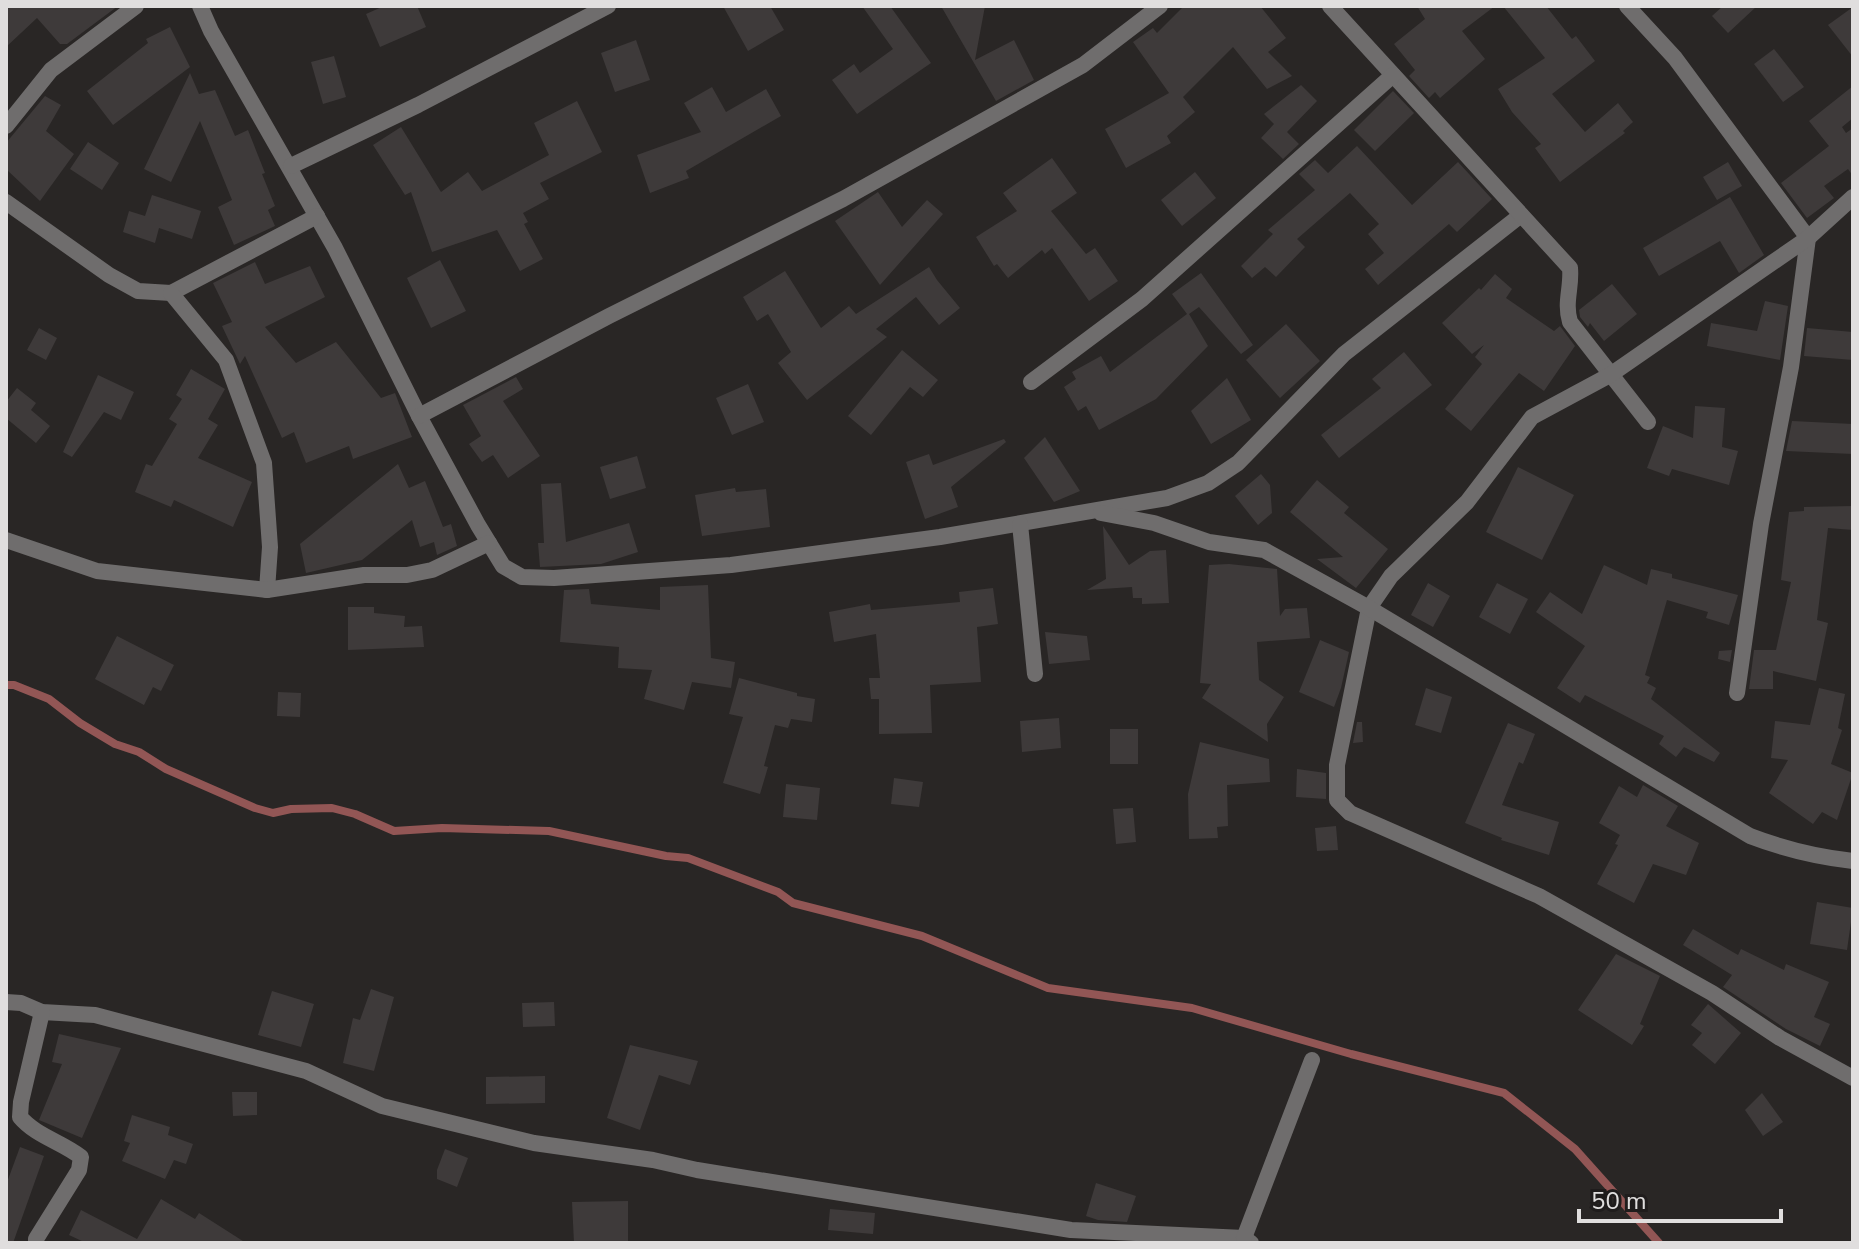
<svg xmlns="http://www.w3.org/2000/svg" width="1859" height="1249" viewBox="0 0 1859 1249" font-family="'Nunito Sans',sans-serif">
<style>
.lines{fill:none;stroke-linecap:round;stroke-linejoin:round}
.stream{stroke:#925655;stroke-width:8}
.building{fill:#3e3a3a}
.street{stroke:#6f6d6d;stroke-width:16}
</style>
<rect width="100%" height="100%" fill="#292625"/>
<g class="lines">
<!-- stream -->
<path class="stream" d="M6,685h8l35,14 31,24 35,21 24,8 27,17 89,39 18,5 18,-4 41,-1 23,6 39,17 48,-3 107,3 117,25 22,2 90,34 15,11 129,33 126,52 144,20 159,46 153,39 71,56 84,94"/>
</g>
<!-- building -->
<g class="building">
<path d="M6,6h112l-51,38h-7l-23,-26 -31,29z"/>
<path d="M384,6h33l9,21 -46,20 -14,-33z"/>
<path d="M723,6h47l14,24 -36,21z"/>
<path d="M862,6h28l41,57 -74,51 -25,-34 22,-16 6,9 33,-24z"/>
<path d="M941,6h44l-10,54 39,-20 20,40 -38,21z"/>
<path d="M1184,6h76l26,32 -18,14 24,24 -25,13 -34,-42 -50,50 12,15 -28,24 4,7 -45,25 -21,-39 64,-36 -36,-51 20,-14 4,5z"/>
<path d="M1417,6h78l-33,25 23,28 -45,39 -5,-6 -6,6 -20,-22 6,-6 -21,-26 31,-25z"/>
<path d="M1503,6h43l26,33 4,-3 19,25 -43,33 33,38 33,-29 15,19 -10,9 2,2 -65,49 -25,-34 6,-4 -29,-32 -14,-23 47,-31z"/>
<path d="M1723,6h34l-29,27 -16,-17z"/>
<path d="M1853,7v50l-25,-32z"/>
<path d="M170,27l20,40 -77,58 -26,-34 61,-48 -2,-4z"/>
<path d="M636,40l14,40 -35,12 -14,-39z"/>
<path d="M1774,49l30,38 -21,15 -29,-38z"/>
<path d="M334,56l12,41 -23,7 -12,-42z"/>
<path d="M190,73l9,21 16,-4 20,46 13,-6 17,43 -3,1 13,32 -7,4 7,16 -41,19 -16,-38 14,-7 -32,-79 -29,61 -27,-13z"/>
<path d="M1301,85l16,16 -30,31 12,12 -16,15 -22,-21 13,-14 -10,-10z"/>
<path d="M1853,86v32l-11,9 4,6 7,-5v48l-5,-7 -24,17 10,12 -27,20 -26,-35 48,-37 -20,-25z"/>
<path d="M712,87l14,25 40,-23 15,27 -95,55 3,7 -39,15 -13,-38 64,-23 -17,-29z"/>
<path d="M1393,91l21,22 -39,38 -21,-21z"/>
<path d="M45,96l16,9 -15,26 28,23 -34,47 -34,-32v-26z"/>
<path d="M577,101l25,51 -62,31 9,16 -26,14 5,9 -4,2 19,35 -23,12 -23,-41 -65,22 -21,-60 -6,3 -32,-50 28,-18 40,65 27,-20 14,19 67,-36 -15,-32z"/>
<path d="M88,142l31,21 -17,27 -32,-21z"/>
<path d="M1357,146l55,59 46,-43 34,37 -35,33 -8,-8 -71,61 -13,-16 19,-16 -16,-19 11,-10 -29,-31 -53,46 8,8 -29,30 -11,-10 -13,11 -11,-12 32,-32 -5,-4 47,-40 -16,-16 16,-14 13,13z"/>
<path d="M1052,158l25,35 -26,18 35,43 9,-6 23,33 -29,20 -37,-53 -7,6 -3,-4 -34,28 -11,-14 -3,2 -18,-29 41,-26 -14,-18z"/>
<path d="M1728,162l14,24 -25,14 -14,-23z"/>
<path d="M1195,172l21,26 -34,28 -21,-26z"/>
<path d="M878,192l24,35 25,-27 16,14 -63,71 -45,-64z"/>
<path d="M152,195l49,16 -9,28 -33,-11 -4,15 -32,-11 6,-21 16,5z"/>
<path d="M1730,197l34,58 -25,18 -19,-32 -61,35 -16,-28z"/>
<path d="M440,260l26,51 -35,17 -24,-50z"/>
<path d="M255,262l10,22 45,-18 15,31 -60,30 31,36 40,-21 45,56 14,-5 17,44 -59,22 -4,-13 -43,17 -12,-31 -12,6 -37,-82 -5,8 -18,-38 10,-4 -19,-39z"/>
<path d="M929,267l8,13 23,28 -21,17 -23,-28 -40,32 11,8 -80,63 -29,-37 13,-11 -23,-38 -11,7 -14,-24 42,-26 36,57 28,-22 7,8z"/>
<path d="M1201,273l52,72 -12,9 -42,-47 -10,7 19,32 -52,53 -57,31 -13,-24 -8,5 -14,-24 12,-8 -4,-7 29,-16 9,16 77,-58 -15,-20z"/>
<path d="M1495,274l17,15 -6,9 48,33 6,-5 15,20 -31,45 -25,-18 -48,58 -26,-22 37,-45 -7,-7 9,-12 -12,9 -30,-31 37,-35 2,2z"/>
<path d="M1612,284l25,30 -33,27 -14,-18 -2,4 -8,-10 -1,-7z"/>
<path d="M1765,301l23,5 -8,54 -73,-14 4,-23 46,8z"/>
<path d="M1286,324l34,37 -40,37 -34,-38z"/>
<path d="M39,328l18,10 -11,22 -19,-10z"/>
<path d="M1807,328l46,4v28l-49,-4z"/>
<path d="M902,350l36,30 -15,17 -13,-10 -39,48 -23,-19z"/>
<path d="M1404,352l28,33 -93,73 -18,-23 60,-47 -9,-9z"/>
<path d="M191,369l34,20 -17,30 10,6 -20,33 54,24 -19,45 -59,-27 -3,7 -36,-15 11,-28 6,2 25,-42 -8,-5 13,-20 -6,-4z"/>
<path d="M98,375l36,17 -13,28 -17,-8 -32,45 -9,-5z"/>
<path d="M516,377l7,12 -20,12 37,55 -32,22 -15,-23 -11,7 -13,-18 12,-8 -18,-31z"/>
<path d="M1227,378l24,42 -40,24 -20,-33z"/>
<path d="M748,384l16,38 -32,13 -16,-37z"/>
<path d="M17,388l19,15 -5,7 19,16 -14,17 -30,-25v-16z"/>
<path d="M1695,406l30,2 -3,39 16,4 -9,34 -57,-16 -3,7 -22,-8 16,-42 30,12z"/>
<path d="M1792,421l61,3v30l-67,-3z"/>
<path d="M1045,437l35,54 -26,11 -30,-44z"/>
<path d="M1004,439l2,3 -55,45 7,20 -33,12 -19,-57 23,-8 4,11z"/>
<path d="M637,456l9,32 -36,11 -10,-32z"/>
<path d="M398,464l11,24 16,-7 18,46 8,-3 6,22 -20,9 -3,-13 -14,5 -8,-27 -50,40 -56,13 -6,-29z"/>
<path d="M1518,467l56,28 -32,65 -56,-28z"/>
<path d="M1261,474l9,11 2,28 -14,12 -23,-29z"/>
<path d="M1317,480l32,27 -5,6 44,36 -32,39 -39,-29 26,-2 -53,-45z"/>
<path d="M561,483l5,59 63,-19 9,29 -37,12 -61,3 -2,-24h6l-3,-59z"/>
<path d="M735,488l1,4 30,-3 4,38 -68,9 -7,-41z"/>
<path d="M1853,506v24l-25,-2 -11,92 11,3 -12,58 -43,-10v18h-24l5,-39h22l15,-68 -10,-2 8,-68 15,-1v-4z"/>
<path d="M1103,526l26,39 21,-14 16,-1 3,53 -27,1v-6h-9l-1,-11 -45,3 19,-11z"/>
<path d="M1229,564l48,5 3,47 5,-7 22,-1 3,30 -53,4 2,38 25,17 -17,27 1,18 -66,-44 9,-14 -11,-1 9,-118z"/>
<path d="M1604,565l43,20 4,-16 21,5v4l66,17 -9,30 -23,-7 2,-6 -41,-12 -22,75 5,2 -3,6 9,5 -5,11 69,54 -6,9 -30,-15 -8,10 -17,-13 5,-8 -79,-41 -5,8 -23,-15 28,-42 -49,-34 14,-20 32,22z"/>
<path d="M1428,583l22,13 -17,31 -22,-12z"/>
<path d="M1497,583l31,16 -18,35 -31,-17z"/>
<path d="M708,585l3,73 24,4 -4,26 -39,-6 -8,28 -40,-11 8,-29 -34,-2 1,-21 -59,-5 4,-52 25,-1 2,15 69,6v-23z"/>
<path d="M993,588l5,36 -21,3 4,55 -51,3 2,48 -53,1v-35h-8l-2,-21h11l-4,-44 -42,8 -5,-30 41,-8 1,6 89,-8 -1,-10z"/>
<path d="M348,607h26v6l31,3 -1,11 18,-1 2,21 -76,3z"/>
<path d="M1045,632l42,4 3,24 -41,4z"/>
<path d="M117,636l57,29 -13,26 -8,-4 -9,18 -49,-26z"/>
<path d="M1320,640l29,12 -8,36 -7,19 -35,-15z"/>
<path d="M1732,650l-2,12 -12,-3 1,-8z"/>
<path d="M739,678l58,15v3l18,3 -3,23 -21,-3 -3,9 -13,-3 -11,41 4,1 -8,27 -37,-11 20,-66 -14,-3z"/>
<path d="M1426,688l26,9 -11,36 -26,-8z"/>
<path d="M1819,688l26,6 -7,34 4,2 -11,34 22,9 -16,47 -15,-8 -9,12 -44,-31 19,-33 -17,-2 4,-37 35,4z"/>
<path d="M278,692l23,1 -1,24 -23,-1z"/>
<path d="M1059,718l2,30 -39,4 -2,-31z"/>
<path d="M1357,722h5l1,20 -10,1z"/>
<path d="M1508,723l27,11 -12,30 -4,-2 -17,43 57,17 -10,33 -48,-15 1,-2 -37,-15z"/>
<rect x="1110" y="729" width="28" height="35"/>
<path d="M1200,742l69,17 1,23 -43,3 1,41 -11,1 1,11 -29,1 -1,-45z"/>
<path d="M1297,769l29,4v26l-30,-2z"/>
<path d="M894,778l29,4 -4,25 -28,-3z"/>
<path d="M786,784l34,4 -3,32 -34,-3z"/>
<path d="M1643,785l35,21 -12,20 33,17 -13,32 -33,-11 -19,39 -37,-19 21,-39 -3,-1 5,-9 -21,-12 20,-37 18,11z"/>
<path d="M1133,808l3,34 -20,2 -3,-35z"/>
<path d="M1336,826l2,24 -21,1 -2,-23z"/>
<path d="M1817,902l36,6 -6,42 -37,-6z"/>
<path d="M1693,929l45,26 3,-6 43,21 2,-6 43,18 -15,35 16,7 -10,22 -34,-17 -63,-42 9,-12 -49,-30z"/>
<path d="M1616,954l44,22 -20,48 4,2 -12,19 -54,-35z"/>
<path d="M371,989l23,8 -20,74 -31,-8 10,-45 7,2z"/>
<path d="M272,991l42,13 -13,43 -43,-12z"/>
<path d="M554,1002l1,24 -32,1 -1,-24z"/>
<path d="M1708,1004l33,29 -26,31 -23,-19 10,-12 -11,-8z"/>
<path d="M59,1034l62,14 -39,90 -43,-18 23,-56 -10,-2z"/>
<path d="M630,1045l68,16 -8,24 -31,-10 -19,55 -33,-12z"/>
<path d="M545,1076v27l-59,1v-27z"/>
<path d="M232,1092h25v23l-24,1z"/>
<path d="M1762,1093l21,29 -20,14 -18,-26z"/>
<path d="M132,1115l38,12 -2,8 25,9 -7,20 -12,-4 -9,19 -43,-18 8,-18 -6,-2z"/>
<path d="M20,1147l24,9 -31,87h-7v-58z"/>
<path d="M445,1149l23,9 -11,29 -20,-8v-9z"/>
<path d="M1096,1183l40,13 -9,26 -29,-2 -12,-4z"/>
<path d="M161,1199l34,20 4,-6 47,30h-160l-17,-8 12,-25 56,29z"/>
<path d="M628,1201v42h-54l-2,-41z"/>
<path d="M830,1209l45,4 -2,21 -45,-4z"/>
</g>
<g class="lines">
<!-- street -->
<g class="street">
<path d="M200,6l11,25 124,217 84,168 59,109 25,41 19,11 32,1 177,-13 209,-28 227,-39 41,-15 30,-20 106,-109 177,-139"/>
<path d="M1330,6l240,262c2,19 -6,34 0,54l78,100"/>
<path d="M1627,6l48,52 133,180 -17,129 -30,157 -24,169"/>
<path d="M6,126l45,-56 85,-64"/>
<path d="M291,166l127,-61 190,-99"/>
<path d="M1853,197l-45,41 -198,137 -78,42 -65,85 -76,74 -22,32 -32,157v35l13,13 189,83 173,97 68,45 73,40"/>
<path d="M6,202l103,73 29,16 33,2 146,-77"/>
<path d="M171,293l55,67 38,103 6,84 -3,43"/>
<path d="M1031,382l111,-83 251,-224"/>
<path d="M419,416l190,-100 234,-117 240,-134 77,-59"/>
<path d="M1101,513l53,10 55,19 55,8 105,58 381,228c34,13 67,21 103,25"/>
<path d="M1020,524l15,150"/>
<path d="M6,540l91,31 170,19 97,-15h43l25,-5 57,-27"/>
<path d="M6,1002l15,1 21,9 53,3 211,56 76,35 152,37 119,17 44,10 374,60 173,8 7,5"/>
<path d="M1244,1238l68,-178"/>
<path d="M36,1243v-4l43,-69 2,-13c-19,-15 -45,-21 -61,-40l1,-15 21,-90"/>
</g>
</g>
<!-- border -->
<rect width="1859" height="1249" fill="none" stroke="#e0dede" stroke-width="16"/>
<!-- scale -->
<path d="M1579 1209v12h202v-12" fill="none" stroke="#e0dede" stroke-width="4"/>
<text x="1591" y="1209" font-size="24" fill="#e0dede" stroke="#1f1c1c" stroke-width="6" paint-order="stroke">50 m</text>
</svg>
